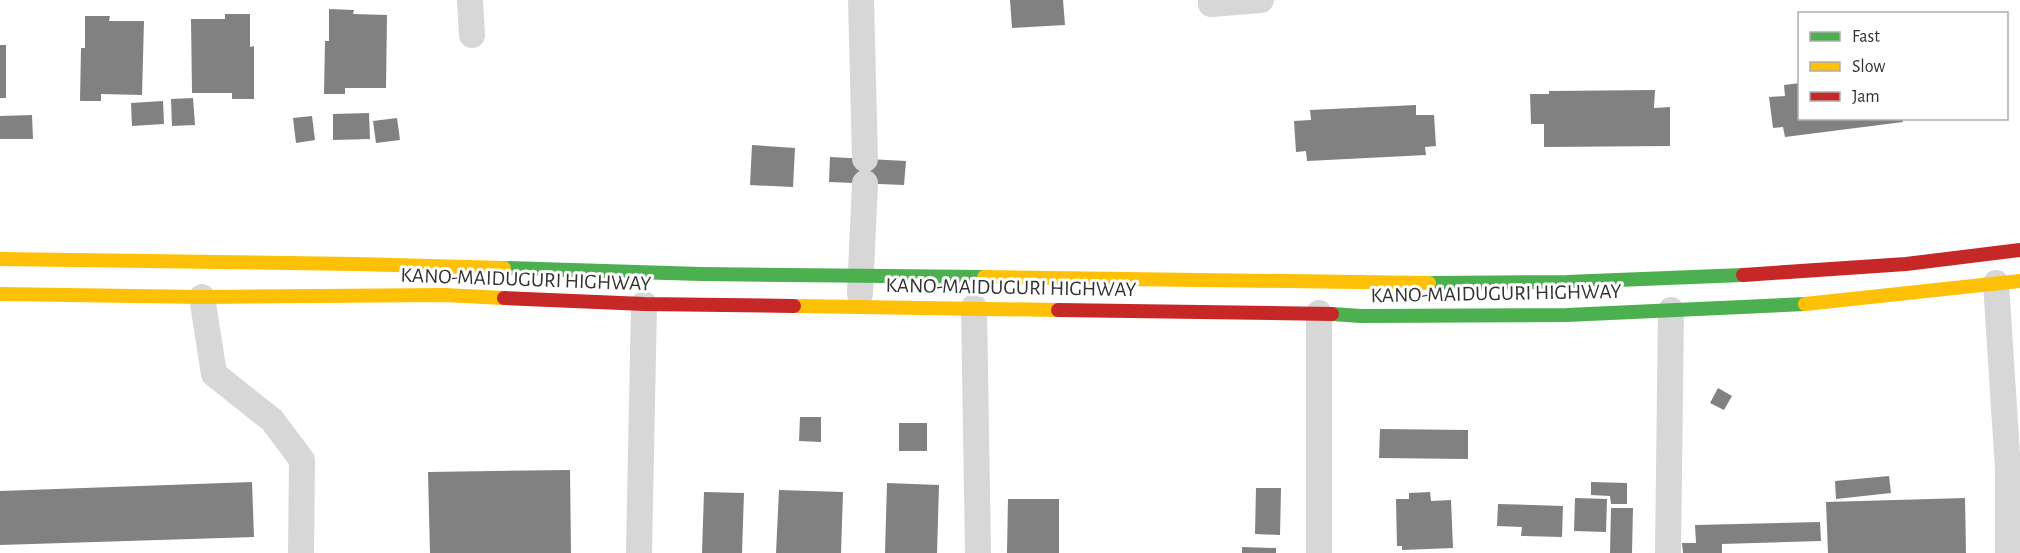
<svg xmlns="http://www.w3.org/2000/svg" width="2020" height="553" viewBox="0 0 2020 553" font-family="'Alegreya Sans',sans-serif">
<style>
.building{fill:#818181}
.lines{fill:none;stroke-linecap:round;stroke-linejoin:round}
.street{stroke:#d7d7d7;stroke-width:26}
.fast{stroke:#4caf50;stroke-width:14}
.slow{stroke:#ffc107;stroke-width:14}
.jam{stroke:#c62828;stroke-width:14}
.labels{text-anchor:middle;stroke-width:6;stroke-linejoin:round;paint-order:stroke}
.street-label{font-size:21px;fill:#333;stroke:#fff}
</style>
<rect width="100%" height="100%" fill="#fff"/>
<!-- building -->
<g class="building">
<path d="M1010,0h53l2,25 -53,3z"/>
<path d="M329,9l25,1 -1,4 34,1 -1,73h-41v6h-21l1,-53h4z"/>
<path d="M225,14h25v33l4,-1v53h-22v-6h-40l-1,-74h34z"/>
<path d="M85,16h25l-1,5h35l-2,74 -41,-1v7h-21l1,-53h4z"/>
<rect x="0" y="45" width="6" height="53"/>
<path d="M1800,83v35h102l1,4 -118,15 -2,-10 -10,1 -4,-31 16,-1 -1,-11z"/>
<path d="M1655,90l-1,18 16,-1v39l-126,1v-23h-13l-1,-30h19v-3z"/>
<path d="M193,98l2,27 -23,1 -1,-27z"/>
<path d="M163,101l1,23 -32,2 -1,-23z"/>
<path d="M1416,105v10h18l2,31 -11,1 1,8 -119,6 -1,-10 -10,1 -2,-31 17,-1 -1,-10z"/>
<path d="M369,113l1,26 -37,1v-26z"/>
<path d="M32,115l1,24h-33v-23z"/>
<path d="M312,116l3,24 -19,3 -3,-25z"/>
<path d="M397,118l3,22 -24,3 -3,-22z"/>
<path d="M752,145l43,3 -2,39 -43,-2z"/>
<path d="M830,157l76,4 -2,24 -75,-3z"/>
<path d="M1718,388l14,8 -8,14 -14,-7z"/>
<path d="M800,417h21v25l-22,-1z"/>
<rect x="899" y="423" width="28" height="28"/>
<path d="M1380,429l88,1v29l-89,-1z"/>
<path d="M570,470l1,83h-141l-2,-81z"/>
<path d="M1889,476l2,17 -55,6 -1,-18z"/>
<path d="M252,482l2,55 -254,8v-54z"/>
<path d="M1591,482l36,1v21h-16l-1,-8 -19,-1z"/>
<path d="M887,483l52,2 -2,68h-52z"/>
<path d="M1256,488h25l-1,47 -25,-1z"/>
<path d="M779,490l64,2 -2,61h-65z"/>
<path d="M704,492l40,1 -2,60h-40z"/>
<path d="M1430,492l1,9 20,-1 2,48 -51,2v-4h-5l-1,-47h13v-6z"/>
<path d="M1575,498l32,1 -1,33 -32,-1z"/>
<path d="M1965,498l1,55h-138l-2,-51z"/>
<path d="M1008,499h51v54h-52z"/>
<path d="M1498,504l65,2 -1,31 -41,-1 1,-9 -25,-1z"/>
<path d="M1611,508h22l-1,45h-22z"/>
<path d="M1820,522l1,19 -99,3v9h-39l-1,-10h14l-1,-18z"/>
<path d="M1242,547l34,1v5h-34z"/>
</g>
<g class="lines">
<!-- street -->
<g class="street">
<path d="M470,0l2,35"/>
<path d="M861,0l4,159"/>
<path d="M1211,0v4l50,-4"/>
<path d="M1996,283l12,187v83"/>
<path d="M860,294l5,-111"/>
<path d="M202,297l12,77 58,46 30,40 -1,93"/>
<path d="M974,307l4,246"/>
<path d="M639,553l5,-249"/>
<path d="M1319,553v-240"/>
<path d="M1668,553l3,-243"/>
</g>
<!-- fast -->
<g class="fast">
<path d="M504,268l197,6 283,3"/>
<path d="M1429,283l138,-1 176,-7"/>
<path d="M1332,314l29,2 206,-1 238,-11"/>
</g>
<!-- slow -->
<g class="slow">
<path d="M0,259l356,5 148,4"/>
<path d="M984,277l445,6"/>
<path d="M0,294l202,3 242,-2 60,3"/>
<path d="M1805,304l215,-23"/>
<path d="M794,306l264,4"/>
</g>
<!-- jam -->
<g class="jam">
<path d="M1743,275l163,-11 114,-14"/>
<path d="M504,298l140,6 150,2"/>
<path d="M1058,310l274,4"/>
</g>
</g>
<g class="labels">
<!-- street labels -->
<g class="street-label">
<text transform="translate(526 279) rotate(2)" y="7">KANO-MAIDUGURI HIGHWAY</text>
<text transform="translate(1011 287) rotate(1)" y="7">KANO-MAIDUGURI HIGHWAY</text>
<text transform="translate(1496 293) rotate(-1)" y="7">KANO-MAIDUGURI HIGHWAY</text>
</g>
</g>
<!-- legend -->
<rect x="1798" y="12" width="210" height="108" fill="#ffffff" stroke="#adadad" stroke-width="1.5"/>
<rect x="1810" y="32" width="30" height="9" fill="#4caf50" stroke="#adadad" stroke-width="1.5"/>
<text x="1852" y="42" font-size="18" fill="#333333">Fast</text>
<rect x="1810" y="62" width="30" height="9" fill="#ffc107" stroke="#adadad" stroke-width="1.5"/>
<text x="1852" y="72" font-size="18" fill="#333333">Slow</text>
<rect x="1810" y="92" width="30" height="9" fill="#c62828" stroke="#adadad" stroke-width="1.5"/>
<text x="1852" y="102" font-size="18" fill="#333333">Jam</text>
</svg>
